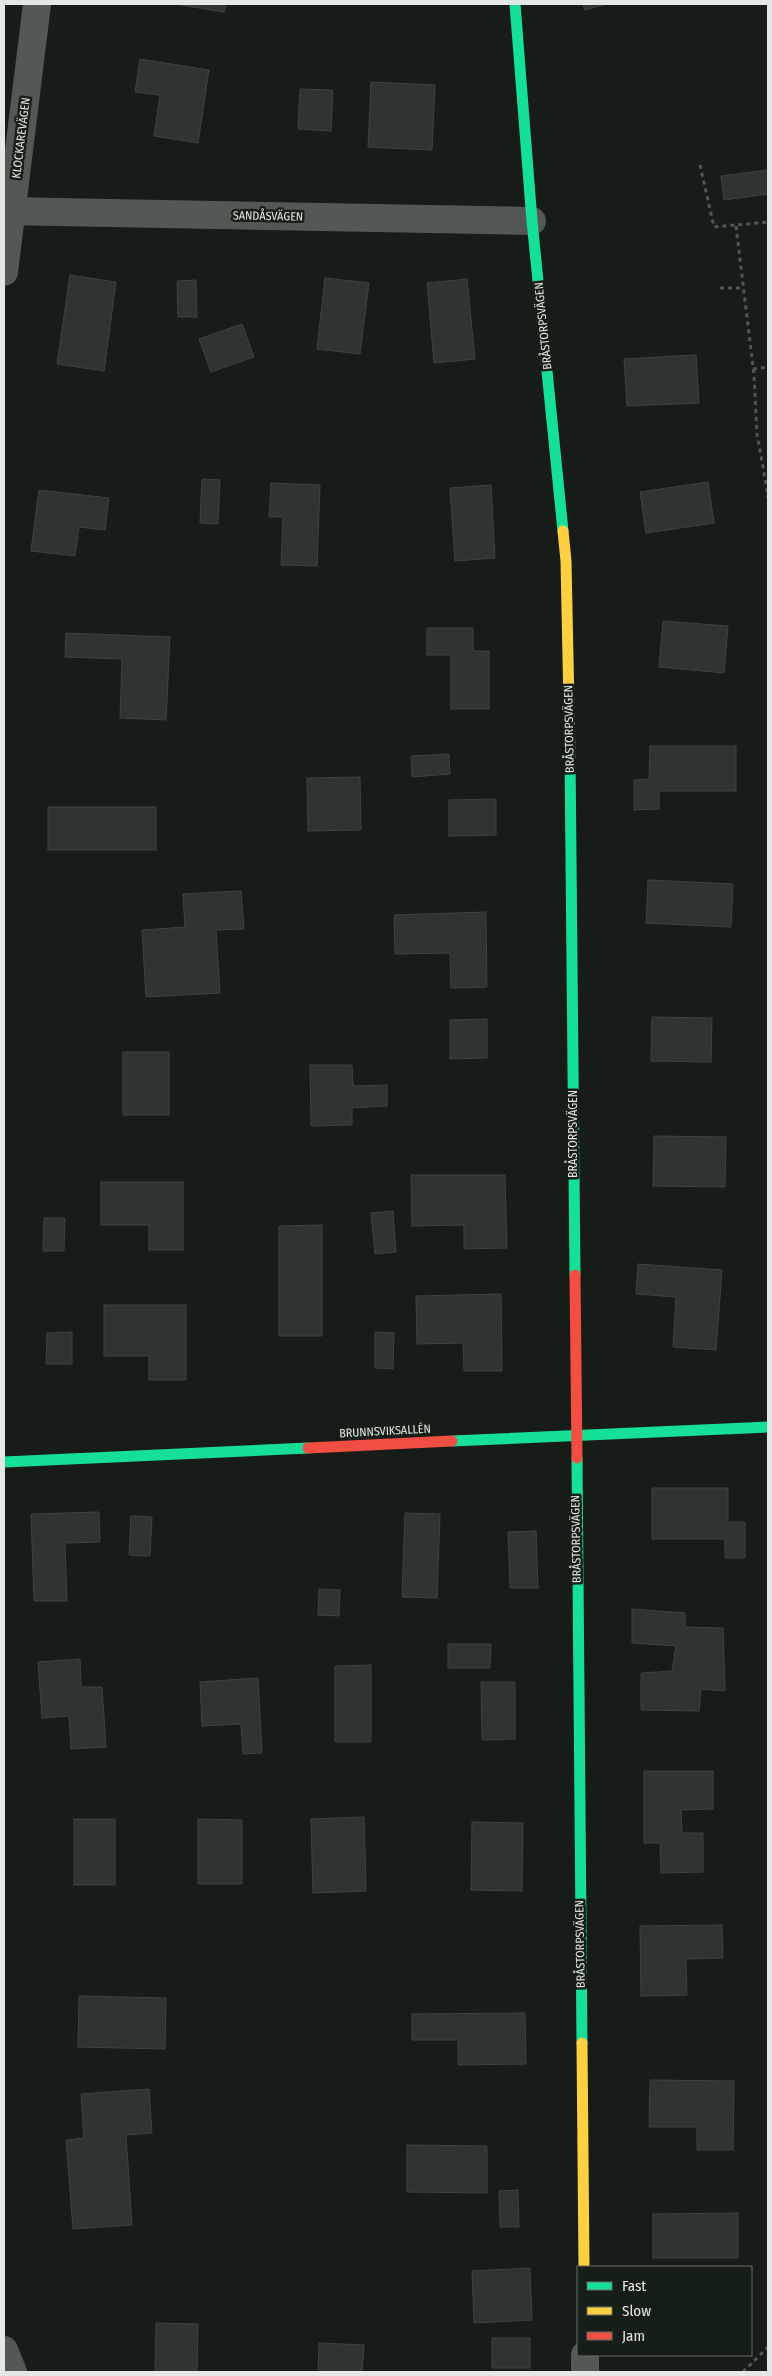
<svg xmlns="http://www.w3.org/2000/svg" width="772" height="2376" viewBox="0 0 772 2376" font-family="'Fira Sans Condensed',sans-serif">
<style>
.building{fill:#2f3430;stroke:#3f4340}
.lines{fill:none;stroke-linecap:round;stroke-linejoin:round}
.path{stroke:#545654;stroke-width:3;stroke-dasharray:4 4;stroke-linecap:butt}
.street{stroke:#545854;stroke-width:28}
.fast{stroke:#16e098;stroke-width:11}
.slow{stroke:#ffcf43;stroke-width:11}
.jam{stroke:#f24e42;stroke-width:11}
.labels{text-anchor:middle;stroke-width:5;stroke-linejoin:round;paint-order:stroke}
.street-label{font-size:12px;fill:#e2e8e3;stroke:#161e18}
</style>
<rect width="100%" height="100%" fill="#181c19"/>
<!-- building -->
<g class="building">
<path d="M175,4h51l-2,8z"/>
<path d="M583,4h23l-21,6z"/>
<path d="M140,59l69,11 -11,73 -44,-7 6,-41 -25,-3z"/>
<path d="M371,82l64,3 -3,65 -64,-3z"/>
<path d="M300,89l33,1 -2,41 -33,-2z"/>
<path d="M768,170v24l-44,6 -3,-24z"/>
<path d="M70,275l46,7 -12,89 -47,-7z"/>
<path d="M325,278l44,5 -9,71 -43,-5z"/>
<path d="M467,279l8,80 -41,4 -7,-80z"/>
<path d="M196,280l1,37h-19l-1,-36z"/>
<path d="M242,324l12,33 -43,15 -12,-33z"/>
<path d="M696,355l3,48 -72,3 -3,-47z"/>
<path d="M202,479l18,1 -2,44 -18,-1z"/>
<path d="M708,482l6,41 -68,10 -6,-41z"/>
<path d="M271,483l49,2 -3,81 -36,-1 2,-48h-14z"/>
<path d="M491,485l4,73 -40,3 -5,-73z"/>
<path d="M39,490l70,8 -4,32 -26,-3 -4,29 -44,-5z"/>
<path d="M663,621l65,5 -4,47 -65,-6z"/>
<path d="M427,628h46v23h16v58h-38v-54h-24z"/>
<path d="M66,633l104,4 -4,83 -46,-2 2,-59 -57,-2z"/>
<path d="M650,746h86v45h-77v18l-25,1v-30l15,-1z"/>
<path d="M449,754l1,20 -38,3 -1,-21z"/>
<path d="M360,777l1,53 -53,1 -1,-53z"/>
<path d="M496,799v36l-47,1v-36z"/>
<rect x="48" y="807" width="108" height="43"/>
<path d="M648,880l85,4 -2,43 -85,-4z"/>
<path d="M241,891l3,38 -28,1 4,63 -74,4 -4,-67 43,-3 -2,-33z"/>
<path d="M486,912l1,75 -36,1 -1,-35 -55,1 -1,-39z"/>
<path d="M652,1017l60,1 -1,44 -60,-1z"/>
<path d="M487,1019v39l-37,1v-39z"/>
<rect x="123" y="1052" width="46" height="63"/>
<path d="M310,1065h42l1,21 34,-1v21l-35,2v17l-41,1z"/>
<path d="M654,1136l72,1 -1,50 -72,-1z"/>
<path d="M411,1175h94l2,73 -43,1v-24l-52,1z"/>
<path d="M101,1182h82v68h-34v-25h-48z"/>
<path d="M393,1211l3,41 -21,2 -4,-41z"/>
<path d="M44,1218h21l-1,33h-21z"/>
<path d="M322,1225v111h-43v-110z"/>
<path d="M638,1264l84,6 -6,80 -43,-3 3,-50 -40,-3z"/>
<path d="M501,1294l1,77h-38l-1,-28 -46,1 -1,-48z"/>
<path d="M104,1305h82v75h-37v-24h-45z"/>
<path d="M72,1332v32h-26l1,-31z"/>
<path d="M375,1332l19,1 -1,36 -18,-1z"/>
<path d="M652,1488h76v34h17v36h-20v-19h-73z"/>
<path d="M99,1512l1,30 -35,1 2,58h-33l-3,-87z"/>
<path d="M405,1513l35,1 -3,84 -35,-1z"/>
<path d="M131,1516l21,1 -2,39 -21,-1z"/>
<path d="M536,1531l2,57h-28l-2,-56z"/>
<path d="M319,1589l21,1 -1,26 -21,-1z"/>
<path d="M632,1609l53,4v14l38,1 2,63 -24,-2 -2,22 -58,-1v-37l31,-2 4,-25 -44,-3z"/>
<path d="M448,1644h43l-1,24h-42z"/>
<path d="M80,1659l1,28h21l4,60 -35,2 -2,-33 -27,2 -4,-56z"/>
<path d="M371,1665v77h-36v-76z"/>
<path d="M258,1678l4,75 -19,1 -2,-30 -39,2 -2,-44z"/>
<path d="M481,1682h34v57l-33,1z"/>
<path d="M644,1771h69v38l-32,1 1,23h21v39l-42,1 -1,-30h-16z"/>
<path d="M364,1817l2,74 -53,2 -2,-74z"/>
<rect x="74" y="1819" width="41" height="66"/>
<path d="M198,1819l44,1v64h-44z"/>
<path d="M472,1822l51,1 -1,68 -51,-1z"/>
<path d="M722,1925l1,33 -37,1 1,36 -46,1 -1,-70z"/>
<path d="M79,1996l87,2 -1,51 -87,-2z"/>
<path d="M525,2013l1,51 -68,1v-25h-46v-26z"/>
<path d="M650,2080l84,1 -1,69h-36v-23h-48z"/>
<path d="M149,2089l3,44 -26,2 6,90 -59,4 -7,-89 18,-2 -3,-44z"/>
<path d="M407,2145l80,1v47l-80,-1z"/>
<path d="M518,2190l1,37h-19l-1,-36z"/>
<path d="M738,2213v45h-85v-44z"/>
<path d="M530,2268l2,52 -58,3 -2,-52z"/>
<path d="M156,2323l42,1 -1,48h-42z"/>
<rect x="492" y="2338" width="38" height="30"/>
<path d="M319,2343l45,2 -2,27h-44z"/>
</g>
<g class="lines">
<!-- path -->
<g class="path">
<path d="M700,165l14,62 54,-5"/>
<path d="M736,226l18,149 3,59 11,61"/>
<path d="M720,288h23"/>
<path d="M753,369l15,-2"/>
<path d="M768,495v9"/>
<path d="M743,2372l25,-25"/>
</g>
<!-- street -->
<g class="street">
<path d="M4,211l528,10"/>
<path d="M4,272l33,-268"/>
<path d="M4,2350l9,22"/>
<path d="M585,2355v17"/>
</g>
<!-- fast -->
<g class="fast">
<path d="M515,4l17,217 31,310"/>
<path d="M570,754l5,521"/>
<path d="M452,1441l316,-14"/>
<path d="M577,1458l5,585"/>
<path d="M4,1462l304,-14"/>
</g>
<!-- slow -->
<g class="slow">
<path d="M563,531l3,30 4,193"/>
<path d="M582,2043l2,224"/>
</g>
<!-- jam -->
<g class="jam">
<path d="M575,1275l2,183"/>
<path d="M308,1448l144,-7"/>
</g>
</g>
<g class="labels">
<!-- street labels -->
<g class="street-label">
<text transform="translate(21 138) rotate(-83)" y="4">KLOCKAREVÄGEN</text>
<text transform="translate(268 216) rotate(1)" y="4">SANDÅSVÄGEN</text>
<text transform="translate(543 326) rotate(-96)" y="4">BRÅSTORPSVÄGEN</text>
<text transform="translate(569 729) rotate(-91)" y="4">BRÅSTORPSVÄGEN</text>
<text transform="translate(573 1134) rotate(-90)" y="4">BRÅSTORPSVÄGEN</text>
<text transform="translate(385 1431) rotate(-3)" y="4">BRUNNSVIKSALLÉN</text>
<text transform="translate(576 1539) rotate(-91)" y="4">BRÅSTORPSVÄGEN</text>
<text transform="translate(580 1944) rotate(-91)" y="4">BRÅSTORPSVÄGEN</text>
</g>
</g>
<!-- border -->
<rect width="772" height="2376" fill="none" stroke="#e2e8e3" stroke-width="10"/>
<!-- legend -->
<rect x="577" y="2266" width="175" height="90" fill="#161e18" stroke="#686f69"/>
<rect x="587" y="2282" width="25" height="8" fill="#16e098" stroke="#686f69"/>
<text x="622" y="2291" font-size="15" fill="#e2e8e3">Fast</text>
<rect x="587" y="2307" width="25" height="8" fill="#ffcf43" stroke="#686f69"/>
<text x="622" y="2316" font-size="15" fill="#e2e8e3">Slow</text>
<rect x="587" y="2332" width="25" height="8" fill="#f24e42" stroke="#686f69"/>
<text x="622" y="2341" font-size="15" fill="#e2e8e3">Jam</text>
</svg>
